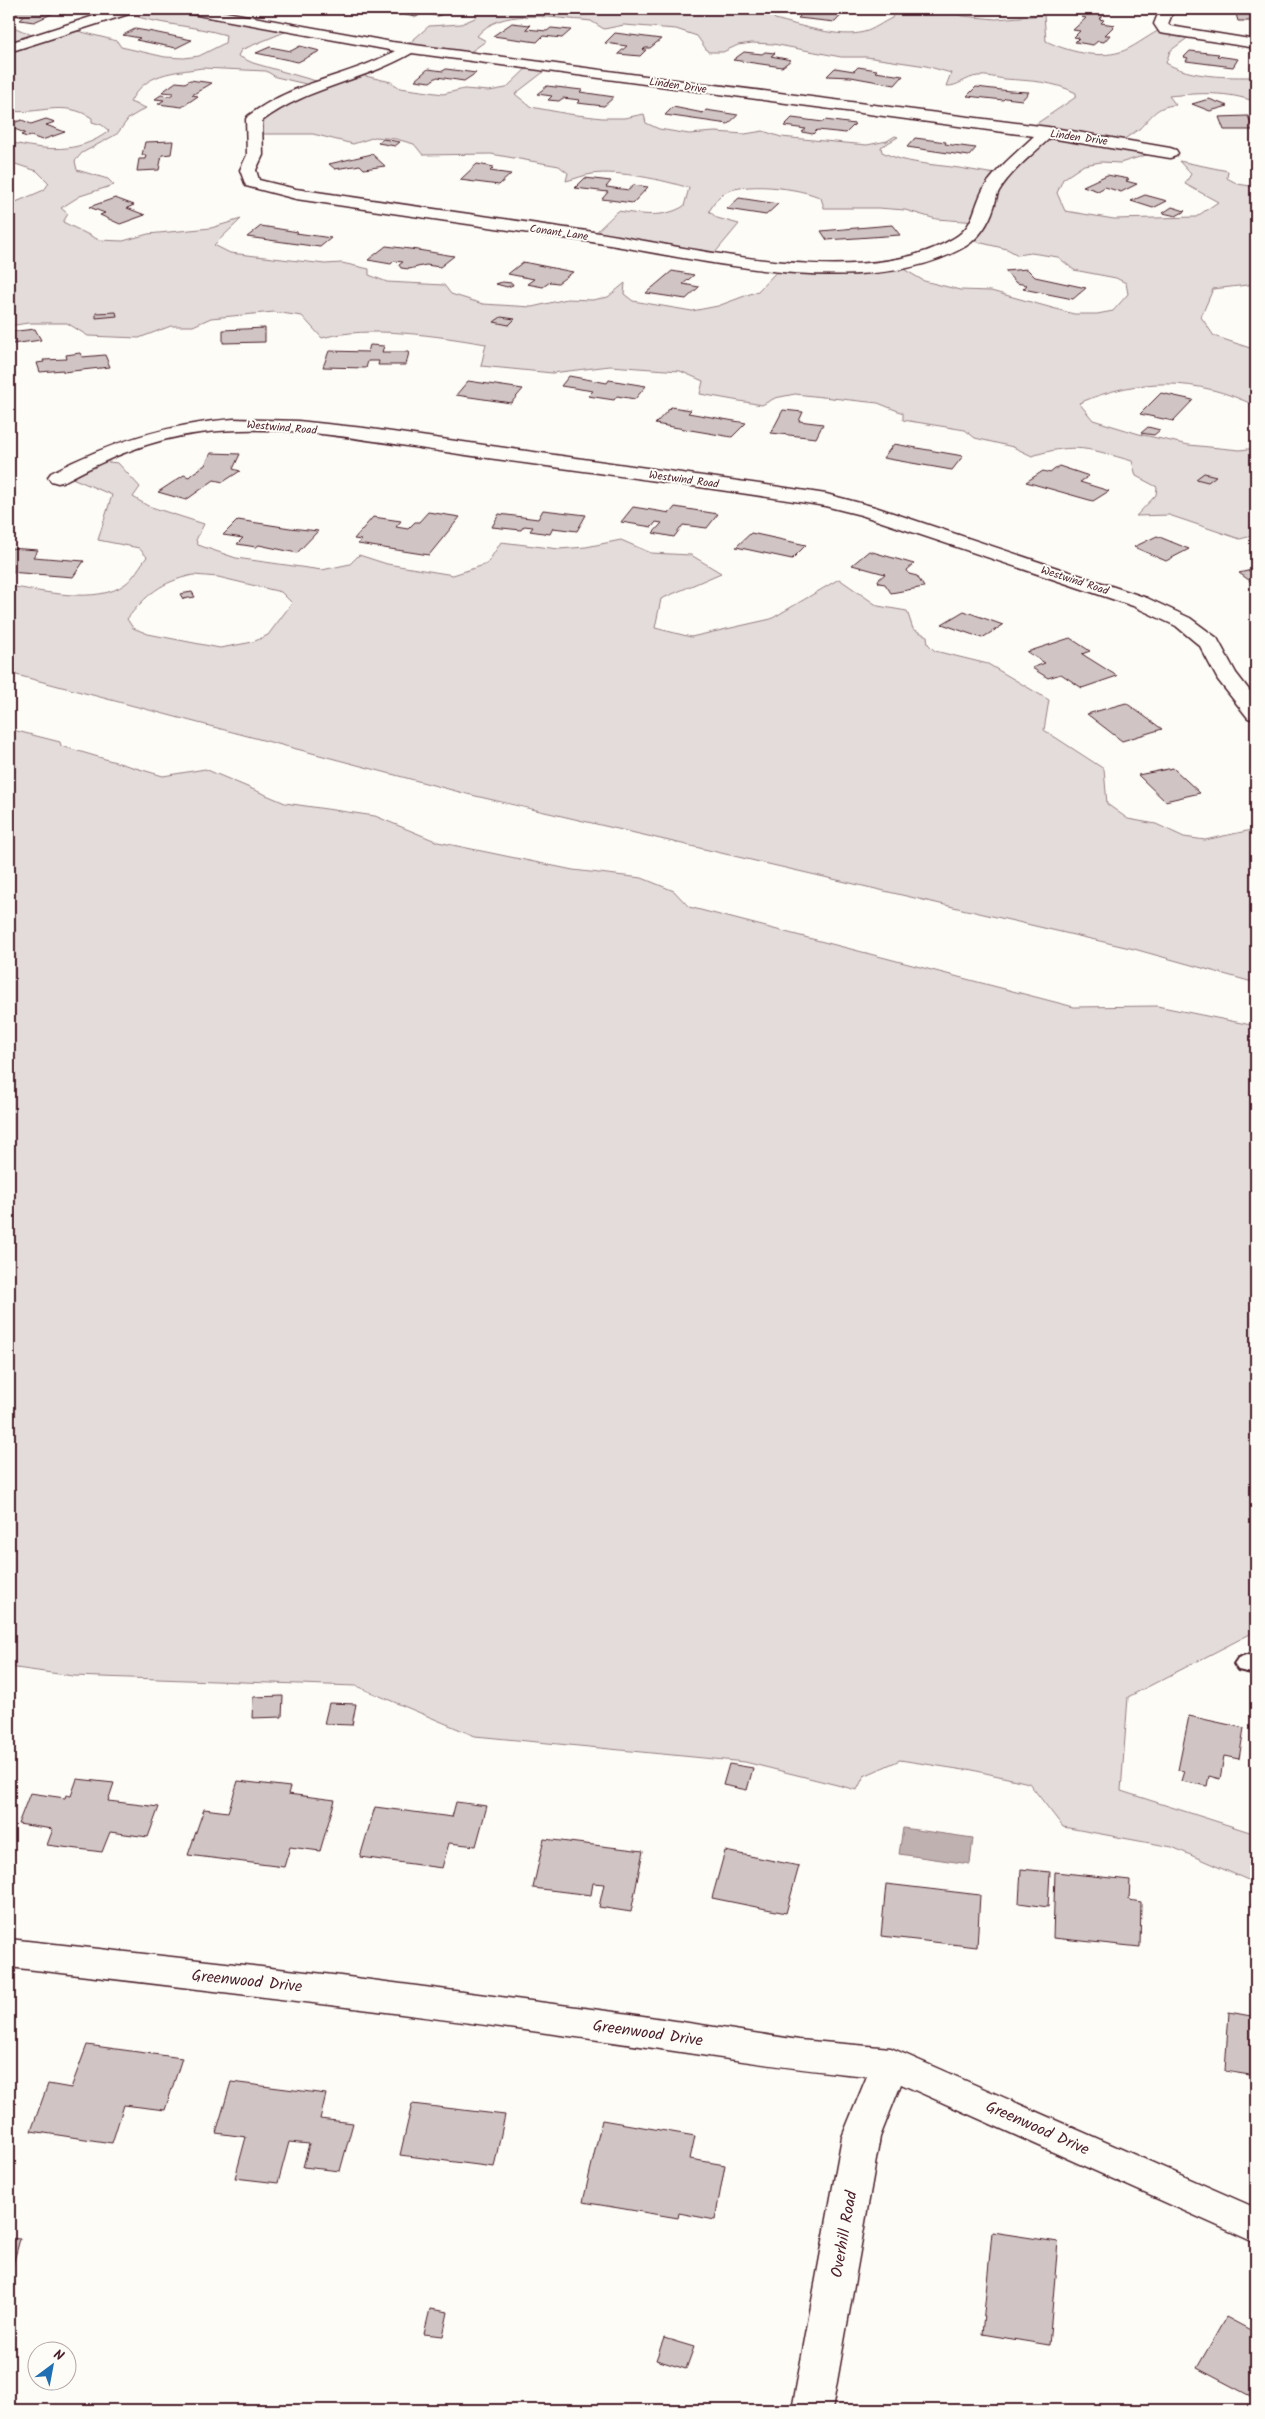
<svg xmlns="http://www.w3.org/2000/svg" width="1265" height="2419" viewBox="0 0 1265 2419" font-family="Kalam,sans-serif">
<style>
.green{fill:#e3dcda;stroke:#967e82;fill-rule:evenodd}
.water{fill:#c0b1b1;stroke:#91777b}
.building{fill:#d0c5c4;stroke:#4a1f2b}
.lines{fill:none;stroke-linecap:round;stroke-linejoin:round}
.service-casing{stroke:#4a1f2b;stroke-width:4}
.minor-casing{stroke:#4a1f2b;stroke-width:3}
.service{fill:#fdfcf7;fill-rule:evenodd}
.minor{fill:#fdfcf7;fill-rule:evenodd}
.labels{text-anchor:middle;stroke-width:4;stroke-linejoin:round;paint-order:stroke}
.far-street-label{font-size:11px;fill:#4a1f2b;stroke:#fdfcf7}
.near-street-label{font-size:16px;fill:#4a1f2b;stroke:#fdfcf7}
</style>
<rect width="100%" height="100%" fill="#fdfcf7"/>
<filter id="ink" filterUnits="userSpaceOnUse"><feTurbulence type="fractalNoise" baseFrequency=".02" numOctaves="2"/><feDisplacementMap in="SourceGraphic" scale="10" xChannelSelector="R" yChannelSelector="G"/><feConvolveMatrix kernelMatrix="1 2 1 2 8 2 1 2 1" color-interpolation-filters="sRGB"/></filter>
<g filter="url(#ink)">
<!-- green -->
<g class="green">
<path d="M128,9h63l97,18 4,2 -51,21 -3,6 15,7 70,20 38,-8 30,7 9,6 43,6 21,-5 25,2 17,-3 24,-23 20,2 -35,27 16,13 38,7 33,4h22l20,-4 2,9 13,6 30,5 26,-2 30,2 18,-3 18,6 86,8 20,-4 8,-5 3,1 -17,10 1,5c24,12 50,12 77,16 14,2 28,5 42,7l43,-40 -14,-7 46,-31v-4c-23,-12 -45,-12 -71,-14 -9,-1 -18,-4 -27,-3 -12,1 -20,11 -32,10l5,-13 -25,-7 -60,-9h-25l-68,-13 -21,-1 -14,2 -15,7h-15l-11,-16 -21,-7 -52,-4 -20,4 -13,-8 -9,-1c-33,-2 -82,-13 -105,16l9,5 -20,14 -60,-9 23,-20 32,-2 14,-6 8,-9h284l8,10c24,6 65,20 89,13 9,-2 19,-10 28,-14l2,-5 -9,-4h58l20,7 33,3 48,-4 2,26c20,10 52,18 74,11 13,-4 26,-15 38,-21l32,5 -20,15 -4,12c25,15 62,14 90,14v25c-29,-11 -56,-9 -87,-6l7,9c-21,1 -24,12 -37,24 -6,4 -12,8 -17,12l34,11 -36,11 -19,-1 -17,3 -21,14 -6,14 8,18 49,8 82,-2 22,-15 -33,-18 6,-10 -12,-13 49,10 -1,7 11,6 18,3v97l-43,5 -12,28 13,19 42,14v56c-60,-29 -116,-29 -177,-3l14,17 46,14 50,11 51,5 16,-2v87l-16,4 -71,-24 -33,1 20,-21 1,-8 -21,-11 -4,-15c-42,-12 -56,-19 -100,-5l-19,-9 -38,-9 -10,-8 -62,-10v-7l-25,-10 -83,-9 -20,4 -13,7 -62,-11 3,-13 -23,-10 -70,-5 -58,7 -71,-7 5,-22c-48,-8 -117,-19 -164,-6l-20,-22 -28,-4 -63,6 -18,8h-22l-32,12 -51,-2 -21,-13h-39l-19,3v-121l35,-15 5,-7 -12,-12 -28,-9v-9l2,-2 -2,-9c36,8 68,13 100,-11l-7,-6 -10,-3v-4c-29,-19 -53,-3 -83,-7l6,-10 -6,-3v-73l25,11 36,-7 47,12 4,6 44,10 19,1 15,-2 26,-13 1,-8c-34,-10 -70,-10 -103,-23zM202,68l64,3 10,6 34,8 -56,33 1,16h58l40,10 22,-7 21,2 18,5 9,11 68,-1 68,12 9,7 -2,8c9,-2 18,-6 26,-7 26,-4 72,6 97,14l-5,18c-21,13 -44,8 -66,5l-25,24 121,19 25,-30 -22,-6 -8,-7c4,-5 7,-12 12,-16 18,-15 81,-7 100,3l3,10h54l27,2 31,9 42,3 -13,17 42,10 11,6 13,-2 27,4 16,13 42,8 10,5 2,11 -15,17 -16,3h-23l-83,-23 -31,-1 -36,-9 -29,-17 -114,3 -23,24 -40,15 -26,5 -59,-10 -9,-7 1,-11 -17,14 -16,3 -25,-1 -35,8 -49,-3 -32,-10 -7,-9 -57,-3 -18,-7v-6l-27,-6 -17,1 -95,-11 -16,-8 27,-26 -30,9 -63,6 -25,7 -24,-1 -36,-18 5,-8 -7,-6 19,-12 34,-11 -6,-6 -31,-9 -2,-9 7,-8 35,-19 12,-16 17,-10 -16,-6c16,-30 42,-29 72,-34z"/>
<path d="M90,460l28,3 22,24 -7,10 15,9 56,18 -8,16 2,5 38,13 86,12 28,-6 9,-9 28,9 66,11 34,-11 14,-22 58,7 27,-2 35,-7 30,13 40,2 30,18 -60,26 -6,29 36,9 80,-18 68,-40 39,27 29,5 6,18 14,7 1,8 7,7 53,13 61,36 -5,30 60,39 3,35 21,15 28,5 28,13 21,3 51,-11v154l-122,-34 -667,-155 -458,-121v-87c31,5 89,19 116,-2 9,-6 15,-19 22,-27l-8,-9 -41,-8 14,-45 -47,-20zM193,575l25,2 63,15 11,11 -24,32 -15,7 -33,6 -72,-14 -15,-6 -6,-9c20,-25 34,-37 66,-44z"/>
<path d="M9,729l51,13 1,4 102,30 42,-7 80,34 90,13 63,26 135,28 69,8 32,13 15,16 385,100 83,-1 99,20v605l-128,66 -7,94 135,43v75l-3,-1 2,-25 -83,-36 -109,-20 -34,-44 -61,-14 -4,1 -64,-10 -36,16 -7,14 -112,-28 -270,-26 -119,-50 -283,-10 -64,-9z"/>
</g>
<!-- water -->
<path class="water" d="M903,1828l70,10 -3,26 -71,-10z"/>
<!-- building -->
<g class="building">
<path d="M9,9h36l13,2 -24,11 -14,-2 4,-3 -15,-3z"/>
<path d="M375,9h56l16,3 -9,4 -15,-3 -7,4z"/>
<path d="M807,9h40l-12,13 -37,-4z"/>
<path d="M1219,9h28l6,12h-15l-2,-7h-15z"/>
<path d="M1087,11l18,3 -6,5 5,1 -3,3 14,2 -10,10h5l-6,7 -6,-1 -5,4 -18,-3 4,-4 -5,-1 6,-6 -7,-1 13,-12 -5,-1z"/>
<path d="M512,23l18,2 -4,4 21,2 4,-3 20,2 -9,8 -19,-2 -6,6 -44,-6z"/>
<path d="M135,29l18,3 39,8 -16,8 -40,-8 4,-2 -17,-3z"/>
<path d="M615,33l46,6 -11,9h-5l-2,2h3l-6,6 -22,-2 9,-8 -22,-3z"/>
<path d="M300,46l20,5 -22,11 -42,-9 14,-6 21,4z"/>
<path d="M1190,51l29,3 -2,2 21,3 -5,8 -47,-6 2,-3 -4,-1z"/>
<path d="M744,52l18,2 3,-2 10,1 -4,3 20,4 -9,7 -49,-7z"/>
<path d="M858,67l19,3 -2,2 28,4 -8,9 -44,-8 -24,-1 8,-8 19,3z"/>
<path d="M428,69l15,2 3,-2 30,4 -12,8 -27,-4 -7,5 -15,-2z"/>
<path d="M190,80l22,3 -20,12 6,1 -16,11 -24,-3 6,-4 -9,-1 6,-4 9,1 4,-3 -12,-1 14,-10 9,1z"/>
<path d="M547,86l35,4 -2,2 34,5 -10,9 -27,-3 3,-3 -17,-2 -4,3 -11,-1 4,-4 -15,-2z"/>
<path d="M976,87l34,4 19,1 -7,8 -17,-2 -2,2 -36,-4z"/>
<path d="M1209,99l19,7 -18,5 -18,-7z"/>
<path d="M673,107l30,6 3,-3 32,5 -10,9 -63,-9z"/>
<path d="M1248,116l6,14h-30l-5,-13z"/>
<path d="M792,118l31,4 2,-2 30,4 -9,9 -29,-3 -4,4 -11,-2 4,-3 -22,-3z"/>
<path d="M46,119l9,3 -9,3 19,7 -23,8 -11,-4 -4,1 -6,-2 4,-2 -16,-6v-3l13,-4 9,4z"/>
<path d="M915,138l31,4 -1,2 31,4 -7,8 -62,-9z"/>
<path d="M383,139l17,3 -5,4 -17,-3z"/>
<path d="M173,141l-2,13 -9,1 -3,15 -22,1 2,-12h6l1,-4h-4l3,-13z"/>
<path d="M372,154l13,12 -21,3 -4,-4 -25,4 -6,-5z"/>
<path d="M477,164l17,3 -4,4 21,3 -12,11 -39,-5z"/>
<path d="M1107,175l22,4 -3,2 11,3 -16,8 -16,-5 -7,4 -15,-5z"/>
<path d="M585,178l26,3 -5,6 23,3 4,-5 15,2 -15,16 -31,-4 6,-7 -33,-4z"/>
<path d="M1145,195l22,6 -14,7 -22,-7z"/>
<path d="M115,198l19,7 -7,3 18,7 -25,9 -20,-9 5,-2 -16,-6z"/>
<path d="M739,198l39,6 -12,11 -39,-6z"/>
<path d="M1172,207l13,4 -9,5 -13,-3z"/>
<path d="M892,225l8,10 -73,5 -6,-9z"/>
<path d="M261,226l37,6 -2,1 35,5 -11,9 -73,-10z"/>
<path d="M386,246l32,4 36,6 -14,11 -14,-2 -17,4 -8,-1 -2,-3 4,-3 -9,-1 -3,3 -23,-4z"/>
<path d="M523,262l50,10 -15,11 -8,-1 -7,5 -16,-3 7,-5 -26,-5z"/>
<path d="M1027,269l8,8 51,11 -13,11 -50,-10 4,-4 -11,-2 -11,-12z"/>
<path d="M672,271l22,4 -11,9 16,3 -13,12 -40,-6z"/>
<path d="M502,282l10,1 1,2 -6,2 -11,-3z"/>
<path d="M116,312l1,4 -21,2v-5z"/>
<path d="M501,317l14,2 -6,6 -15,-3z"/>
<path d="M265,328v14l-42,1v-13z"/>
<path d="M35,329l6,11 -29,4 -3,-7v-5z"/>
<path d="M370,345l14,1 -2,6h27l-3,13h-28l1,-4h-11l-2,7 -43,-1 6,-16 39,1z"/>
<path d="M80,353l2,4 23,-2 5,12 -47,5v-2l-23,2 -3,-9 7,-1 -1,-2 24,-1 -1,-4z"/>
<path d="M569,376l38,7 2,-3 37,6 -11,13 -18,-3 -3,4 -26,-4 5,-5 -32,-5z"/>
<path d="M468,381l55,8 -12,14 -55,-8z"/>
<path d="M1161,393l32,7 -20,21 -33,-7z"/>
<path d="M671,407l20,3 -3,3 58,10 -14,14 -77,-13z"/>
<path d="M783,410l20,2 -4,9 24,3 -7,14 -45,-5z"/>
<path d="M1148,427l12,3 -6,5 -13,-2z"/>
<path d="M894,444l69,12 -11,14 -69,-12z"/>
<path d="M211,453l29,1 -7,15 7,2 -17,11 -9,-2 -28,20 -28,-8 26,-17 5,2 3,-3 13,-9z"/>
<path d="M1059,466l30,10 -9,6 29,9 -16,10 -67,-19 17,-11 7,2z"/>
<path d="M1204,473l12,3 -8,6 -12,-3z"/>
<path d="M633,507l37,6 5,-6 43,7 -11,14 -24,-3 -9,12 -21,-4 9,-10 -6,-1 -4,5 -31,-5z"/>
<path d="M543,510l43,5 -9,16 -24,-3 -3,6 -20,-3 3,-4 -9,-1 -3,4 -29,-3 7,-13 39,5z"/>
<path d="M428,512l32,5 -31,38 -71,-11 3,-4 -7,-1 19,-22 28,4 -5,6 12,2 7,-7h4z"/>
<path d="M238,520l52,8 28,3 -21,22 -38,-8 -3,2 -19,-3 6,-6 -20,-3z"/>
<path d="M751,533l55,12 -14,14 -56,-12z"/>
<path d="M1157,536l32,13 -23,12 -32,-14z"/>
<path d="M9,548l29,2 -5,7 51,4 -11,16 -64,-5z"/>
<path d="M869,551l45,13 -7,6 2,4 8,2 7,11 -33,6 -6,-9 -6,-1 -1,-3 7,-6 -33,-9z"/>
<path d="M1256,569v16l-17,-12z"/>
<path d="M192,592l3,5 -12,2 -3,-5z"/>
<path d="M964,611l39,14 -21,13 -40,-14z"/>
<path d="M1070,638l20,13 -8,3 35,22 -35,12 -21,-14 -13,4 -16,-10 13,-5 -18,-11z"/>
<path d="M1126,703l36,26 -40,12 -35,-27z"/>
<path d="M1173,768l27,25 -35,8 -27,-26z"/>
<path d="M283,1696l-1,21 -30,1 1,-21z"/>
<path d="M329,1703l27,1 -4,21 -28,-1z"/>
<path d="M1189,1716l55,12 -5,31 -15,-3 -4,23 -11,-3 -2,10 -26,-5 3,-10 -6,-1z"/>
<path d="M729,1764l24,4 -6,22 -24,-5z"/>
<path d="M77,1779l37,4 -6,18 51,6 -11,30 -38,-5 -8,20 -55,-7 6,-16 -35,-5 12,-31 35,5 1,-3 5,1z"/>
<path d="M238,1781l52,6 -2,7 47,6 -15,51 -30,-4 -6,20 -96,-12 16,-46 24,3z"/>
<path d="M456,1802l31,4 -11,40 -27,-3 -7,25 -82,-11 15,-50 77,10z"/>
<path d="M544,1839l99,12 -12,61 -32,-5 5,-23 -11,-1 -2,12 -58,-7z"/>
<path d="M725,1851l74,15 -13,47 -74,-15z"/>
<path d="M1021,1869l29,3 -2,35 -29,-4z"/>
<path d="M1055,1872l75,8 -1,20 12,2 -1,45 -87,-9z"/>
<path d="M886,1884l94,11 -3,52 -96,-11z"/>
<path d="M1253,1987l3,1v88l-31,-5 4,-59 22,4z"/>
<path d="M87,2045l95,13 -17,52 -41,-5 -12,38 -81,-12 17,-47 23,4z"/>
<path d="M231,2082l95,12 -6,25 33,4 -13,48 -37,-4 6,-23 -20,-2 -11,41 -43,-5 11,-41 -30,-4z"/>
<path d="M412,2104l93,11 -11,52 -94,-12z"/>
<path d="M602,2120l93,16 -5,23 35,6 -10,55 -36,-7 -1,5 -95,-16z"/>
<path d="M992,2232l66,10 -9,103 -67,-11z"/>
<path d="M9,2238l11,1 -8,29 -3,-1z"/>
<path d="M430,2309l18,3 -5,24 -19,-2z"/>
<path d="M1226,2317l30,16v66l-59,-31z"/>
<path d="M664,2338l30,9 -8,22 -30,-9z"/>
</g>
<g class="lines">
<defs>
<path id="service" d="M1246,1655l10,1v18l-18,-4 -4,-6 4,-6z"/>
<g id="minor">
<path d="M116,9h21l-2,3 -126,40v-9z"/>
<path d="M179,9h30l183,33 276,37 380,48 122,21 6,2 2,3 -2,3 -6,2 -120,-20c-17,16 -39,33 -51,53 -3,5 -3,11 -5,16 -5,16 -14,30 -28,39 -99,59 -273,11 -381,-5 -96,-14 -193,-28 -289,-42l-50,-13 -6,-16 7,-15 -1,-36 2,-3c48,-36 98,-38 147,-65l-209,-38zM412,53l622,83c-17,16 -37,32 -50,52 -11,19 -9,38 -30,50 -91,56 -266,8 -367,-7 -97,-14 -194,-28 -291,-42l-37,-9 -3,-10 7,-15 -1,-34c45,-34 102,-40 150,-68z"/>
<path d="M1160,9h14l-6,15 2,2 86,14v8l-96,-15 -6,-9z"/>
<path d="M234,419l64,2 66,7 416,59 46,7 49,13 272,91 43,20 27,20 19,35 20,26v21l-8,-2 -30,-38 -18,-34 -24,-20 -43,-20 -272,-91 -36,-9c-122,-20 -244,-35 -366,-52 -85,-12 -173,-32 -259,-21 -49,6 -92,25 -135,48l-7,2 -7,-2 -3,-4 3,-4c59,-31 117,-49 183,-54z"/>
<path d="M9,1939l324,36 297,39 169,26 92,8 365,160v35l-355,-159 -21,53 -48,273h-40l50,-273 25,-61c-102,-9 -204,-28 -306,-41 -184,-25 -368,-47 -552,-68z"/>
</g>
</defs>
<!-- service casing -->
<use href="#service" class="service-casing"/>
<!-- minor casing -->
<use href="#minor" class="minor-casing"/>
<!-- service -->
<use href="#service" class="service"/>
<!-- minor -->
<use href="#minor" class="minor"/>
</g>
</g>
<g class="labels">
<!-- far-street labels -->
<g class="far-street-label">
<text transform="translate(678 85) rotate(8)" y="4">Linden Drive</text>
<text transform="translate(1079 137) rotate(8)" y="4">Linden Drive</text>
<text transform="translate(559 232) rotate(8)" y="4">Conant Lane</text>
<text transform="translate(282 427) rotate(5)" y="4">Westwind Road</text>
<text transform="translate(684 479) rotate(8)" y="4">Westwind Road</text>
<text transform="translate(1075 580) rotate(18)" y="4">Westwind Road</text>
</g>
<!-- near-street labels -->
<g class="near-street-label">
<text transform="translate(247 1980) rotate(6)" y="6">Greenwood Drive</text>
<text transform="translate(648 2032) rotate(8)" y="6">Greenwood Drive</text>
<text transform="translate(1038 2127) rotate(24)" y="6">Greenwood Drive</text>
<text transform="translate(843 2234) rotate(-80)" y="6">Overhill Road</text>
</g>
</g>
<!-- margin -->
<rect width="1265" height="2419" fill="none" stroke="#fdfcf7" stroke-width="30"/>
<rect x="15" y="15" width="1235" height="2389" fill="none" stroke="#4a1f2b" stroke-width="2" filter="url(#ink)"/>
<!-- north arrow -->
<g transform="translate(52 2366) rotate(32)"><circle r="24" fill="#fdfcf7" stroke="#b5a4a5"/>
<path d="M0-4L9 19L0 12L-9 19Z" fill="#1f6fb2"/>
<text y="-8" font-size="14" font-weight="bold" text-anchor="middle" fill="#4a1f2b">N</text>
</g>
</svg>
